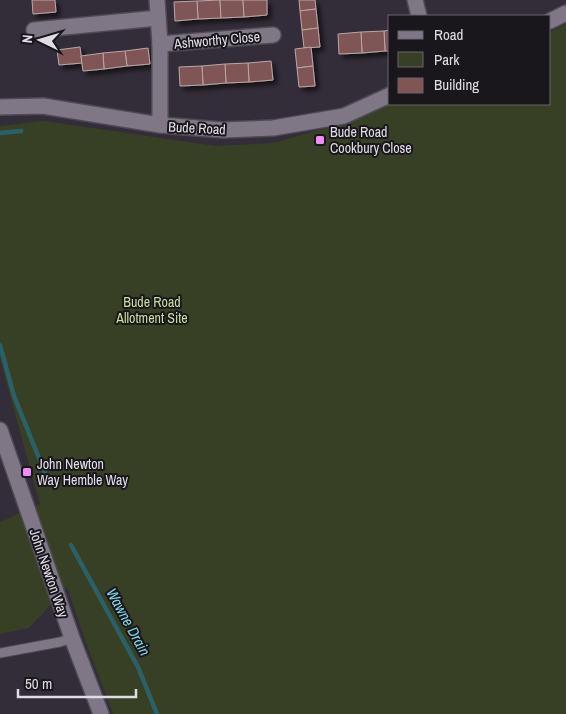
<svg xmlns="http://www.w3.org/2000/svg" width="566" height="714" viewBox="0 0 566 714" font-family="'Archivo Narrow',sans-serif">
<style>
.green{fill:#374024}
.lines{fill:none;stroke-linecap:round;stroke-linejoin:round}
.stream{stroke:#2a6169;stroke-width:4.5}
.building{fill:#805554;stroke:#bba7a6;filter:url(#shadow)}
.lane-casing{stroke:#4e4953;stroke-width:11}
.street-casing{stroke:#4e4953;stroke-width:18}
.secondary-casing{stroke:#4e4953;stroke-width:18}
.lane{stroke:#7f7786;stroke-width:9}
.street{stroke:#7f7786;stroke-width:15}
.secondary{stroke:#7f7786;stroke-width:15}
.poi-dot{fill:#ed8cfa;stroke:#19161c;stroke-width:2}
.labels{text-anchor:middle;stroke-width:4;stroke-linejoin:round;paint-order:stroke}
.street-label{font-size:14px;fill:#e0dce4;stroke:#19161c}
.poi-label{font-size:14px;fill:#e0dce4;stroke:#19161c;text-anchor:start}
.park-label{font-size:14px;fill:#c8dd9c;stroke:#19161c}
.water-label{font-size:15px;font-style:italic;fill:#7bd5e4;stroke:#19161c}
</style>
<defs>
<filter id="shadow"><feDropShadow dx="4" dy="4" stdDeviation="2.5" flood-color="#0009"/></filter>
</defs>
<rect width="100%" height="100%" fill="#332d39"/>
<!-- green -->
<path class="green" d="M566,24v690h-453l-28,-74 -18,-53 -38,41 -29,6v-112l40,-18 -40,-145v-233l44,-5 172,25 58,-3 75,-22 41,-19v2h160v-72z"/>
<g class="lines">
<!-- stream -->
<g class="stream">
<path d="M0,133l21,-2"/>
<path d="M0,345l14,51 33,82"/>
<path d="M71,545l67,122 19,47"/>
</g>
</g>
<!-- building -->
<g class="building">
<path d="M32,0h23l1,12 -23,2z"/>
<path d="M220,0l1,18 -23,1 -1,-18z"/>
<path d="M220,0h23l1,17 -23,1z"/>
<path d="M243,0h24v15l-23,2z"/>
<path d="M299,0h16l1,9 -16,2z"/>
<path d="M197,1l1,18 -23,2 -1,-19z"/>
<path d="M316,9l2,19 -16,2 -2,-19z"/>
<path d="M318,28l2,19 -16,1 -2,-18z"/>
<path d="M390,30v21h-5l-1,-20z"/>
<path d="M384,31l1,20 -23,2 -1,-21z"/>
<path d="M361,32l1,21 -23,1 -1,-20z"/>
<path d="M80,47l2,16 -23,2 -2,-15z"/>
<path d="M311,47l2,19 -16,2 -2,-19z"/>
<path d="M148,48l2,16 -23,2 -2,-15z"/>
<path d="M125,51l2,15 -23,3 -1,-16z"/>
<path d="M103,53l1,16 -21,2 -2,-15z"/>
<path d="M271,61l2,19 -24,2 -1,-19z"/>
<path d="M248,63l1,19 -23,1 -1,-19z"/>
<path d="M225,64l1,19 -23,2 -1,-19z"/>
<path d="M202,66l1,19 -23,1 -1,-19z"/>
<path d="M313,66l2,20 -16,1 -2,-19z"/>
</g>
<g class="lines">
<defs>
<path id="lane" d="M0,653l60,-11 12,-4"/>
<g id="street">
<path d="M157,0l3,44v81"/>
<path d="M415,0l4,16"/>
<path d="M550,21l16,-8"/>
<path d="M34,30l124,-12"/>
<path d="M160,44l113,-9"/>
<path d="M0,107l43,-1 117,19 63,5 50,-2 71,-12 46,-21"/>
</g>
<path id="secondary" d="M0,430l72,208 29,76"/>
</defs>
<!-- lane casing -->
<use href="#lane" class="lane-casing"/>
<!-- street casing -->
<use href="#street" class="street-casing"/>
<!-- secondary casing -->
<use href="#secondary" class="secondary-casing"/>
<!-- lane -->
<use href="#lane" class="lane"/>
<!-- street -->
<use href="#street" class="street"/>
<!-- secondary -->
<use href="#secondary" class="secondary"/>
</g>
<!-- markers -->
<g class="poi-dot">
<rect x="315" y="135" width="10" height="10" rx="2.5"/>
<rect x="22" y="467" width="10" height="10" rx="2.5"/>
</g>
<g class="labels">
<!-- street labels -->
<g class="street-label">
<text transform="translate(217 40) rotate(-5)" y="5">Ashworthy Close</text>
<text transform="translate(197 128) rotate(3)" y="5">Bude Road</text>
<text transform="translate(49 573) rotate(71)" y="5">John Newton Way</text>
</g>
<!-- poi labels -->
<g class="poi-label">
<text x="330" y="137">Bude Road<tspan x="330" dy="16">Cookbury Close</tspan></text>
<text x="37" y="469">John Newton<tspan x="37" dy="16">Way Hemble Way</tspan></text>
</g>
<!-- park labels -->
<g class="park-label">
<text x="152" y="307">Bude Road<tspan x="152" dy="16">Allotment Site</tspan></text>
</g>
<!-- water labels -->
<g class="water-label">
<text transform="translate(128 622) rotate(61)" y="5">Wawne Drain</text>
</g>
</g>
<!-- legend -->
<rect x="388" y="15" width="162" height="90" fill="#19161c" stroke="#69656c"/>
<rect x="398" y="31" width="25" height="8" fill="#7f7786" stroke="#69656c"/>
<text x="434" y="40" font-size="15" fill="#e0dce4">Road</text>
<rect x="398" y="52" width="25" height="15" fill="#374024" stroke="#69656c"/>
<text x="434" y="65" font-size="15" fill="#e0dce4">Park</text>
<rect x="398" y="78" width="25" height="15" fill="#805554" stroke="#69656c"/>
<text x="434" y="90" font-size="15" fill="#e0dce4">Building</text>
<!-- north arrow -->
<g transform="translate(40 40) rotate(275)" stroke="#19161c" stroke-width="4" paint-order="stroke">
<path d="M0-4L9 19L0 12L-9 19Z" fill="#e0dce4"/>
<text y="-8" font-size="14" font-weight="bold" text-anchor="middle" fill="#e0dce4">N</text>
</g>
<!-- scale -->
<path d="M18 689v8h118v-8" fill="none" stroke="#e0dce4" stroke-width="2.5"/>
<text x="25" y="689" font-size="15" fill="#e0dce4" stroke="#19161c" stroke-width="4" paint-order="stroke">50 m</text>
</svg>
